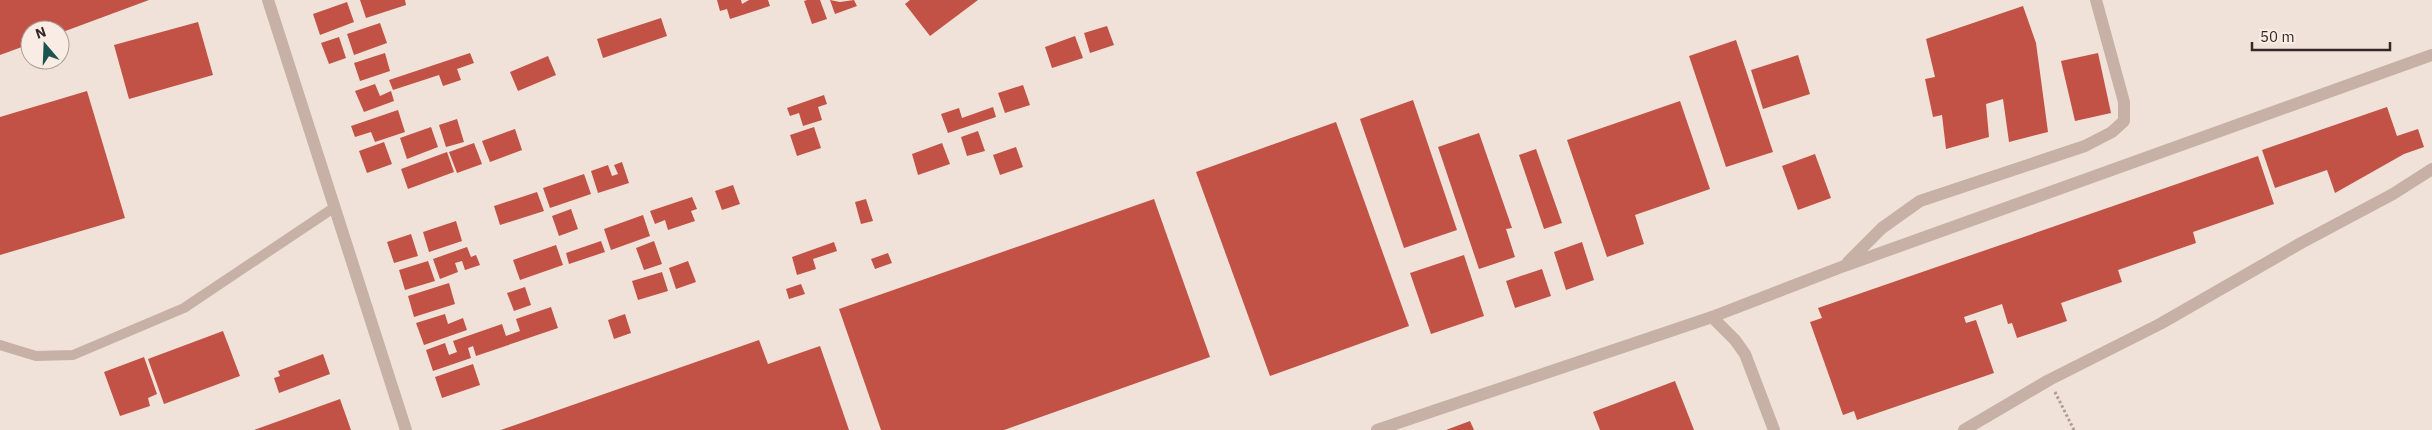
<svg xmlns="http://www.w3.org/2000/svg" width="2432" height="430" viewBox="0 0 2432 430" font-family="'IBM Plex Sans',sans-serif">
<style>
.building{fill:#c15245}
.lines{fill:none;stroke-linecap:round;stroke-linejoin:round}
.path{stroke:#b39a8f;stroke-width:3;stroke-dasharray:2.5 2.5;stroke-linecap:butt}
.service{stroke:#c7b0a5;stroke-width:10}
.minor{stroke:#c7b0a5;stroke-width:12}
</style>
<rect width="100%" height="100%" fill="#f0e2d8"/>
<!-- building -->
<g class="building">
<path d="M0,0h149l-89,33v-3h-30v14l-30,11z"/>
<path d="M360,0h45l1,5 -40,13z"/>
<path d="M717,0h24l1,4 7,-4h19l2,6 -40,13 -3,-10 -7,2z"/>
<path d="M807,0h13l7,19 -15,5 -8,-23z"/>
<path d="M830,0l10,2 14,-2 3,6 -22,8z"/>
<path d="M910,0h68l-48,36 -25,-32z"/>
<path d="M347,2l7,20 -34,13 -7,-21z"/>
<path d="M2023,6l13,37 12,89 -39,10 -6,-43 -17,5 3,33 -43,12 -4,-34 -9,2 -8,-38 10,-2 -9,-38z"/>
<path d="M661,18l6,18 -64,22 -6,-19z"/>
<path d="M198,22l15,53 -84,24 -15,-54z"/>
<path d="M380,23l7,20 -33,12 -7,-21z"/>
<path d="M1107,26l7,19 -24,8 -6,-20z"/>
<path d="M1075,36l8,22 -31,10 -7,-21z"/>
<path d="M339,37l7,21 -17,6 -8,-21z"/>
<path d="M1736,40l37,112 -47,15 -37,-111z"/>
<path d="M385,53l5,18 -30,10 -6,-18z"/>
<path d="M470,53l4,10 -17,6 4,11 -18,6 -4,-11 -46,15 -4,-10z"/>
<path d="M2098,53l13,60 -36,8 -14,-60z"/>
<path d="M1798,55l12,39 -47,15 -12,-39z"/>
<path d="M548,56l8,19 -38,16 -8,-19z"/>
<path d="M375,84l5,12 11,-5 3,10 -30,11 -9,-21z"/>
<path d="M1023,85l7,20 -25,8 -7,-20z"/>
<path d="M87,91l38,127 -125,37v-138z"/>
<path d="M824,95l3,9 -9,3 4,13 -19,6 -4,-13 -9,3 -3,-8z"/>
<path d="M1413,100l44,130 -53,18 -44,-129z"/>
<path d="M1680,101l30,88 -75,26 9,29 -37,13 -40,-117z"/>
<path d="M993,107l3,10 -48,16 -7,-19 18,-6 3,10z"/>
<path d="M2387,107l10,29 21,-7 6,18 -20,7 -69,39 -8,-23 -52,18 -13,-38z"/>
<path d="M398,110l7,22 -30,10 -4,-10 -16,5 -4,-11z"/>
<path d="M457,119l7,23 -18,5 -7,-22z"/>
<path d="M1336,122l73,204 -139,50 -74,-204z"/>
<path d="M431,127l7,20 -31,12 -7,-21z"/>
<path d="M814,127l7,21 -24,8 -7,-21z"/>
<path d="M515,129l7,21 -32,12 -8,-21z"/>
<path d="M978,131l7,20 -18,5 -6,-19z"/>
<path d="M1479,133l33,95 -6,1 9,28 -36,12 -41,-122z"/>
<path d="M384,142l8,22 -25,9 -8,-22z"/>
<path d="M474,143l8,21 -25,9 -8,-21z"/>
<path d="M942,143l8,21 -32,11 -6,-21z"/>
<path d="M1016,147l7,20 -23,8 -7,-20z"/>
<path d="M1536,149l26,74 -18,6 -25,-74z"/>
<path d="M447,152l7,20 -46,17 -7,-20z"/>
<path d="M1815,154l16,44 -33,12 -16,-44z"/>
<path d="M2258,156l16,48 -81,28 3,11 -78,27 4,12 -61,21 6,18 -50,17 -5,-15 -4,1 -6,-20 -38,13 2,6 10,-3 18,53 -137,47 -3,-9 -11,4 -33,-93 12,-4 -4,-10z"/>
<path d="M622,162l7,21 -31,10 -7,-22 17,-6 4,11 6,-2 -4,-9z"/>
<path d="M584,174l7,20 -41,14 -7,-20z"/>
<path d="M733,185l7,19 -18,6 -7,-19z"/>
<path d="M537,192l7,19 -44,14 -6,-19z"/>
<path d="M692,197l5,12 -6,2 4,10 -27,9 -3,-10 -10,4 -5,-13z"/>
<path d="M866,199l7,22 -12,3 -6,-22z"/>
<path d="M1154,199l56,158 -206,73h-123l-42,-121z"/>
<path d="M571,209l7,20 -19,7 -7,-20z"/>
<path d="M643,215l7,21 -39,14 -7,-21z"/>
<path d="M456,221l6,20 -33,11 -6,-20z"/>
<path d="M411,234l7,22 -24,7 -7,-21z"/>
<path d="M601,241l4,11 -36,12 -3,-11z"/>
<path d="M654,241l8,23 -18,6 -8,-22z"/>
<path d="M834,242l3,9 -24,8 3,10 -19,6 -5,-18z"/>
<path d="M1582,242l12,38 -28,10 -12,-38z"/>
<path d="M556,245l7,20 -43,15 -7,-20z"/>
<path d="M467,247l4,10 5,-2 4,10 -15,5 -3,-9 -7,2 3,9 -18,7 -7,-20z"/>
<path d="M888,253l4,10 -17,6 -4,-10z"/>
<path d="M1464,255l20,61 -53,18 -21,-61z"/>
<path d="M428,261l7,20 -30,9 -6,-20z"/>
<path d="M688,261l8,21 -20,7 -7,-21z"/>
<path d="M1542,269l9,27 -36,12 -9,-27z"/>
<path d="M662,272l6,19 -30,9 -6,-19z"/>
<path d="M449,283l6,21 -41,13 -6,-21z"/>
<path d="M801,284l4,10 -16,5 -3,-10z"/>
<path d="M525,287l6,18 -17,6 -7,-18z"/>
<path d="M551,307l7,21 -82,28 -3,-10 -5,2 3,10 -38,13 -7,-21 19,-7 4,12 8,-3 -4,-11 49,-17 4,12 14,-5 -4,-12z"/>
<path d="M445,314l3,10 15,-6 4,12 -43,15 -8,-22z"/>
<path d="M625,314l6,19 -17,6 -6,-19z"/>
<path d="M223,331l17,45 -76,28 -16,-45z"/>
<path d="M759,340l9,24 52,-18 29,84h-348z"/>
<path d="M323,354l7,20 -51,19 -5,-15 6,-2 -2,-5z"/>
<path d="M144,357l13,37 -9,4 2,8 -30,10 -16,-44z"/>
<path d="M473,364l7,21 -38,13 -7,-21z"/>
<path d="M1675,381l19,49h-94l-7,-18z"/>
<path d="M340,399l11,31h-97z"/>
<path d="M1470,421l4,9h-28z"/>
</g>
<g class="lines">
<!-- path -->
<path class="path" d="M2055,392l19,38"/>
<!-- service -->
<path class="service" d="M0,345l36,11 37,-1 111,-47 151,-101"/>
<!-- minor -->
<g class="minor">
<path d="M268,0l138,430"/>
<path d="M1848,262l34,-34 38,-27 165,-55 27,-14 12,-11v-19l-28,-102"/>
<path d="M1712,317l23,23 10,14 29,76"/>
<path d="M1377,430l335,-113 132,-51 588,-211"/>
<path d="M1964,430l85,-50 111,-56 141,-81 92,-49 39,-25"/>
</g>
</g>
<!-- north arrow -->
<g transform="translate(45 45) rotate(341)"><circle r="24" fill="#f8ece4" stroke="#a99e98"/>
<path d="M0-4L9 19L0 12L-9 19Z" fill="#1d534f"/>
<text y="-8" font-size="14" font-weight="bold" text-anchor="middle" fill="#332826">N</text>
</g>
<!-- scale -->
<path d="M2252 42v8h138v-8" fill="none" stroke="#332826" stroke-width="2.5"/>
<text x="2260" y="42" font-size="15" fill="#332826" stroke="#f8ece4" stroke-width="4" paint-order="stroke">50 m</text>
</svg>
